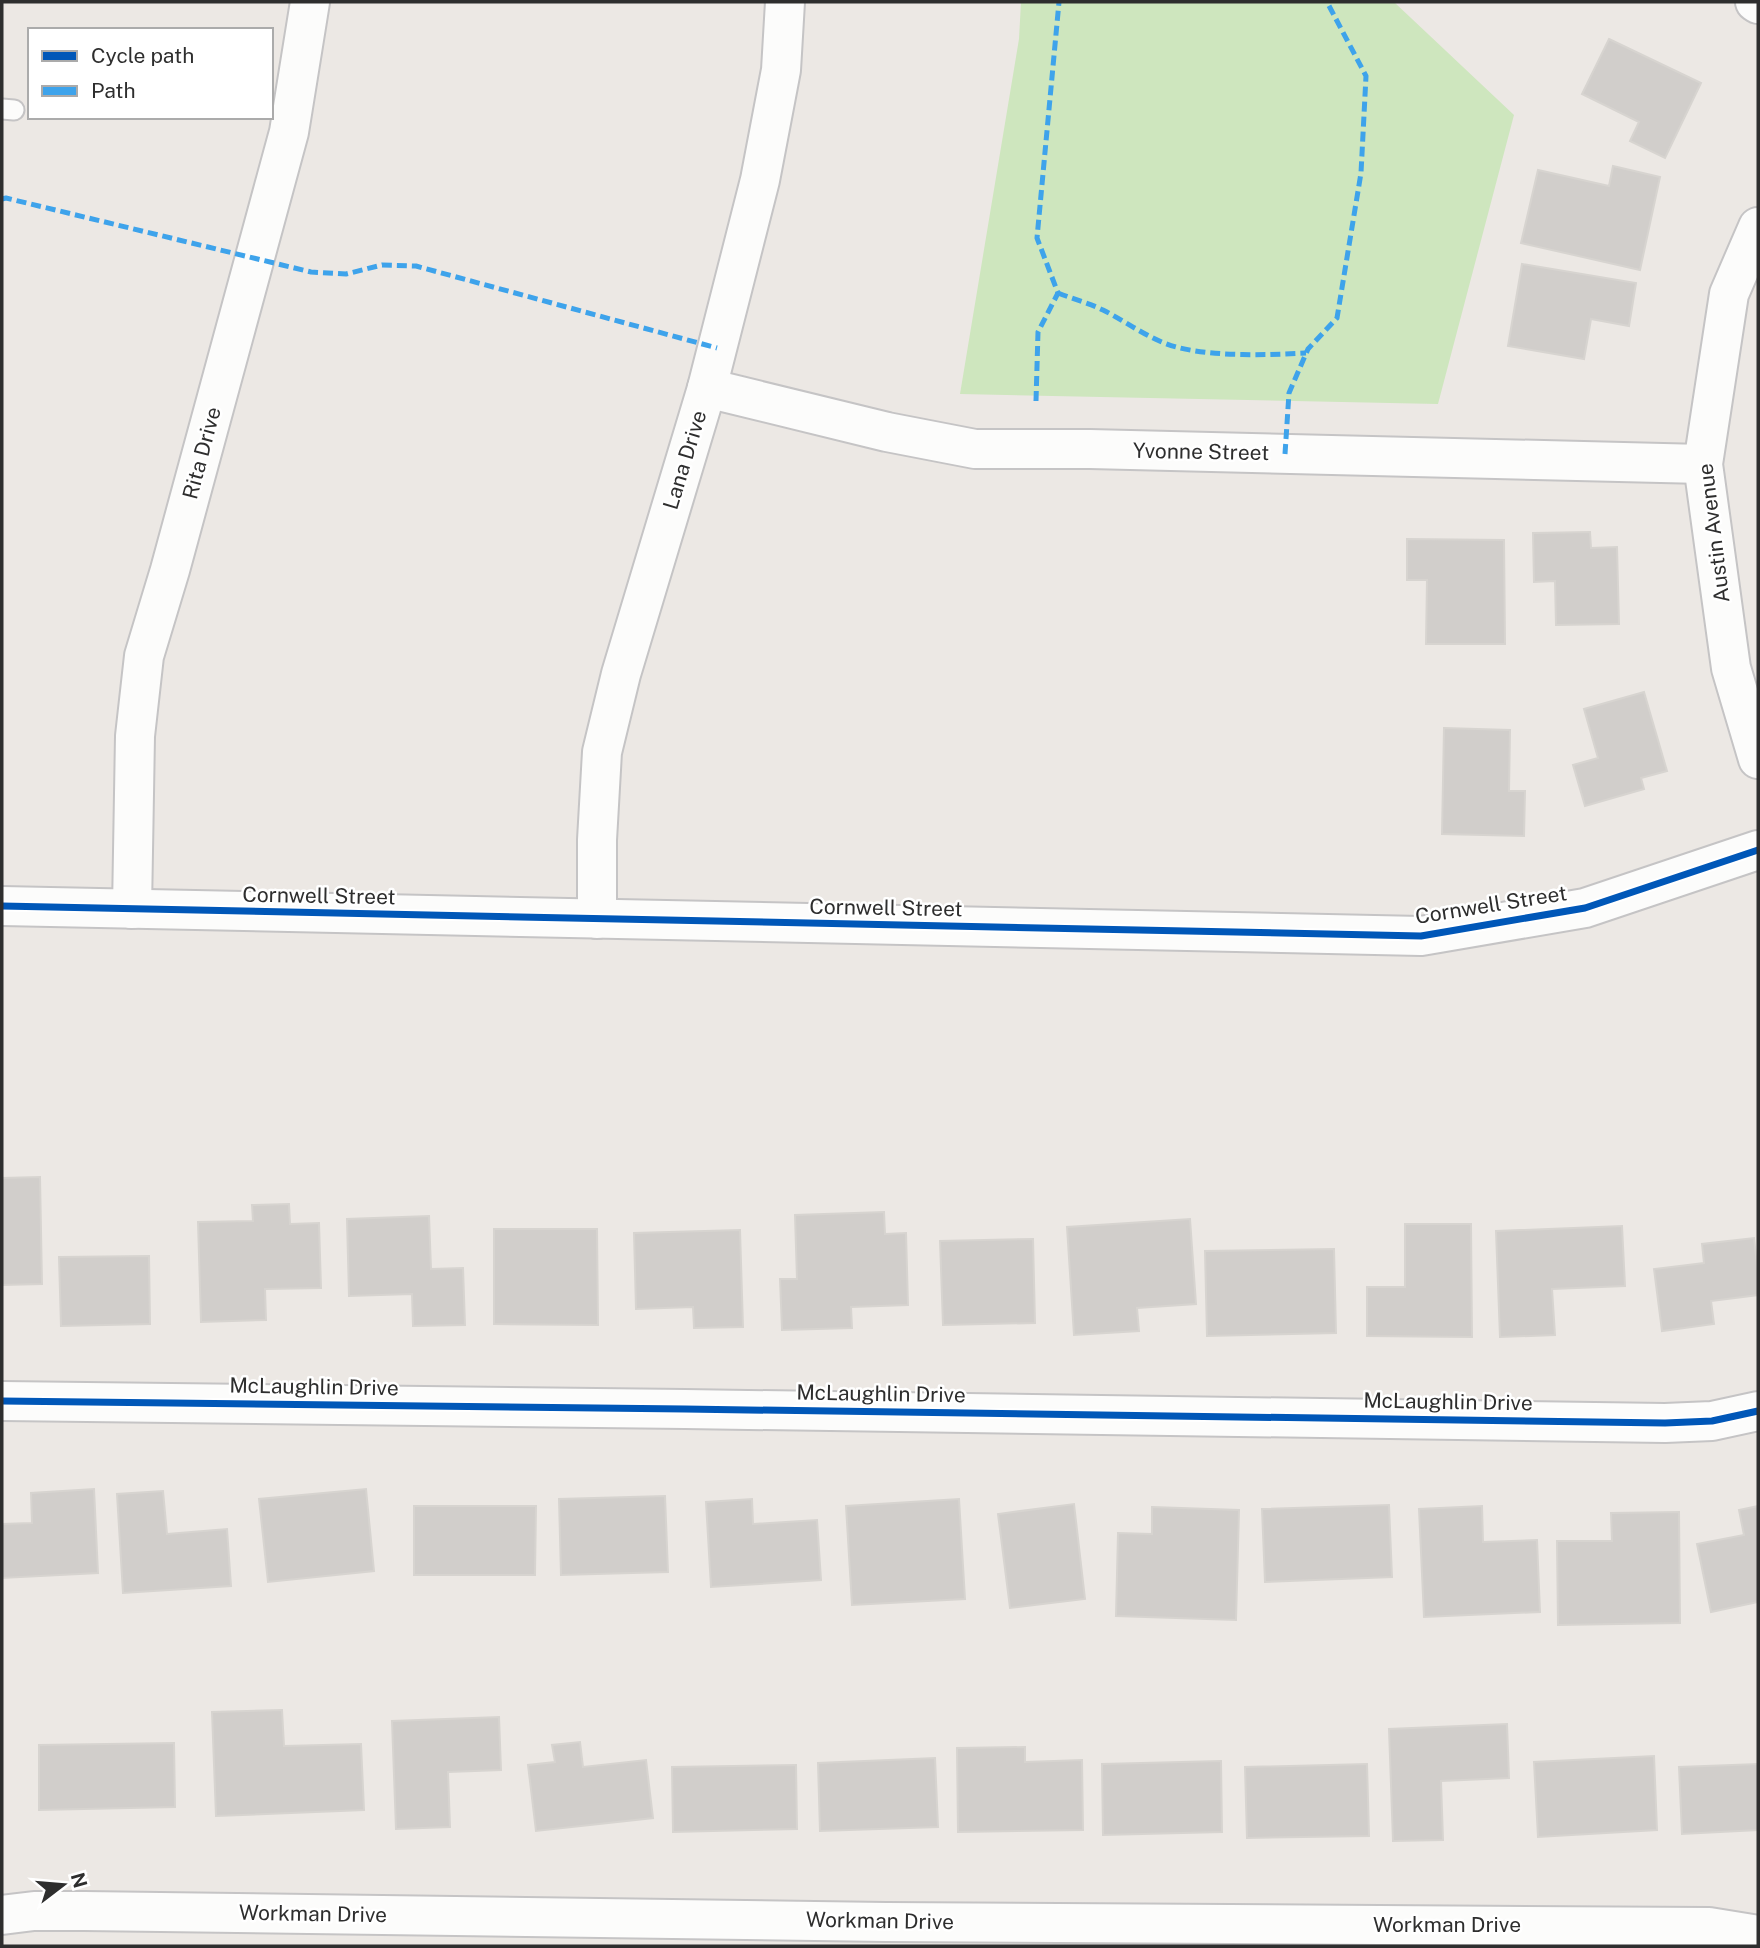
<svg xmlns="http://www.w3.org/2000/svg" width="1760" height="1948" viewBox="0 0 1760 1948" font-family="'Public Sans',sans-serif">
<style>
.green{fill:#cee6be}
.building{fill:#d1cecb;stroke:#d7d4d0;stroke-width:2}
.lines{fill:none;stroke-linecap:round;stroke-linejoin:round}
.service-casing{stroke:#c5c4c5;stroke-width:23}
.minor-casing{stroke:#c5c4c5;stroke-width:42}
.service{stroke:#fcfcfb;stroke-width:19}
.minor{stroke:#fcfcfb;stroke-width:38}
.quiet{stroke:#3ea3eb;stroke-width:5;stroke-dasharray:10 5;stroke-linecap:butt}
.cycleway-casing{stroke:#fff;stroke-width:11}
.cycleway{stroke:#0057b8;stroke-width:7}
.labels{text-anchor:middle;stroke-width:5;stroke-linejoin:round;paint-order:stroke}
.street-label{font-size:21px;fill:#2e2e2e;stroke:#fff}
</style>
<rect width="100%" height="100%" fill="#ece8e4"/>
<!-- green -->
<path class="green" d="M1021,2h373l120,113 -76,289 -478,-10 59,-355z"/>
<!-- building -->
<g class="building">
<path d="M1609,39l92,44 -36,75 -35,-17 9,-19 -57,-28z"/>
<path d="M1613,166l47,11 -20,93 -119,-27 17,-73 71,16z"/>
<path d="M1522,264l114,19 -7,43 -38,-7 -7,40 -76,-13z"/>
<path d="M1590,532l1,16 26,-1 2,77 -63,1 -1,-44 -21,1 -1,-49z"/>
<path d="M1407,539l97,1 1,104h-79l1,-64h-20z"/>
<path d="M1644,692l23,79 -26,7 3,11 -59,17 -12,-41 25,-7 -14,-49z"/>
<path d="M1444,728l66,2 -1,61h16l-1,45 -82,-2z"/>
<path d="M40,1177l2,107 -40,1v28v-135z"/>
<path d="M289,1204l1,20 29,-1 2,65 -56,1 1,31 -65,2 -3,-100 55,-1 -1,-16z"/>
<path d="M884,1212l1,22 21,-1 2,72 -57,2 1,21 -70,2 -2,-51h17l-2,-64z"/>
<path d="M429,1216l2,53 32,-1 2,57 -52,1 -1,-32 -63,2 -2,-77z"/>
<path d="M1190,1219l6,85 -59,4 2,23 -65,4 -7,-108z"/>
<path d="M1405,1224h66l1,113 -105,-1v-49h38z"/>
<path d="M1622,1226l3,60 -73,3 3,46 -55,2 -4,-106z"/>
<path d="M494,1229h103l1,96 -104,-1z"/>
<path d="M740,1230l3,97 -49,1 -1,-21 -57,2 -2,-76z"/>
<path d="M1754,1238l4,36v21l-47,6 3,23 -52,7 -8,-62 50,-6 -2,-19z"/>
<path d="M1033,1239l2,84 -92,2 -3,-84z"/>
<path d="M1334,1249l2,84 -129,3 -2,-85z"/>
<path d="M149,1256l1,68 -89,2 -2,-69z"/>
<path d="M94,1489l4,84 -96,5v-54l30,-1 -1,-30z"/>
<path d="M366,1489l8,82 -106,11 -9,-83z"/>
<path d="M163,1491l4,43 60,-5 4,57 -108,7 -6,-99z"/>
<path d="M665,1496l3,76 -107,3 -2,-76z"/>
<path d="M752,1499l1,25 64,-4 4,60 -110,7 -5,-85z"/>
<path d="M959,1499l6,100 -113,6 -6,-99z"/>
<path d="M1074,1504l11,95 -75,9 -12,-94z"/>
<path d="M1389,1505l3,72 -127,5 -3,-73z"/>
<path d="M414,1506h122l-1,69h-121z"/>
<path d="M1482,1506l1,36 54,-2 3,72 -116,5 -5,-108z"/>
<path d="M1758,1506v96l-47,10 -14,-68 47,-9 -5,-25z"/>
<path d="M1152,1507l87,3 -3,110 -120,-4 2,-83 34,1z"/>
<path d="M1679,1512l1,111 -122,2 -1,-84h55l-1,-28z"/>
<path d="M282,1710l2,36 77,-2 3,66 -148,6 -4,-104z"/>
<path d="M499,1717l2,53 -53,2 2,55 -54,2 -4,-108z"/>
<path d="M1507,1724l2,54 -68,3 2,59 -50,1 -4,-112z"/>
<path d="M580,1742l3,25 63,-7 7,58 -117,13 -8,-66 27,-3 -3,-17z"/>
<path d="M174,1743l1,64 -136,3v-65z"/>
<path d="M1025,1747v15l57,-2 1,70 -125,2 -1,-84z"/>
<path d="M1654,1756l3,74 -119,7 -4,-75z"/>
<path d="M935,1758l3,69 -118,4 -2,-68z"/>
<path d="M1221,1761l1,71 -119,3 -1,-71z"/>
<path d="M1367,1764l2,72 -122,2 -2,-71z"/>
<path d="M1758,1764v66l-76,4 -3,-67z"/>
<path d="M796,1765l1,64 -124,3 -1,-65z"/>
</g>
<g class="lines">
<defs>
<path id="service" d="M2,109l12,1"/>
<g id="minor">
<path d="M1755,2l3,2"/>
<path d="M1758,227l-29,67 -26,170 28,204 27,91"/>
<path d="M707,388l180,44 88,17h115l613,15"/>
<path d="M2,906l1419,30 164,-28 173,-58"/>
<path d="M132,909l3,-173 9,-80 26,-86 119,-438 21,-130"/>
<path d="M597,919v-79l5,-88 19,-78 86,-286 53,-208 21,-110 4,-68"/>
<path d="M2,1401l683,8 980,14 47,-2 46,-10"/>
<path d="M2,1915l32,-4h50l802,11 823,5 49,8"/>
</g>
</defs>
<!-- service casing -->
<use href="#service" class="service-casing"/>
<!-- minor casing -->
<use href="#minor" class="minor-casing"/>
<!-- service -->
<use href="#service" class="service"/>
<!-- minor -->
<use href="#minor" class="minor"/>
<!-- quiet -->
<g class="quiet">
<path d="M2,199l4,-1 305,74 35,2 36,-9 34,1 301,82"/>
<path d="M1058,293c15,6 31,10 45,17 24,12 47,30 73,37 38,10 91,8 130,6"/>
<path d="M1036,401l2,-69 20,-39 -21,-55 22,-236"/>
<path d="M1285,454l4,-61 19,-44 29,-31 24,-145 5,-97 -39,-74"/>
</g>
<defs>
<g id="cycleway">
<path d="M2,906l1419,30 164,-28 173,-58"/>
<path d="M2,1401l683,8 980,14 47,-2 46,-10"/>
</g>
</defs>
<!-- cycleway casing -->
<use href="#cycleway" class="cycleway-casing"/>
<!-- cycleway -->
<use href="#cycleway" class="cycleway"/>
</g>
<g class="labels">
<!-- street labels -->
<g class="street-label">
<text transform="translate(1201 452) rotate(1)" y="7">Yvonne Street</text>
<text transform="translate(202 453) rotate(-75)" y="7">Rita Drive</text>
<text transform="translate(685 460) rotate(-73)" y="7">Lana Drive</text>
<text transform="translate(1714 533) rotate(-97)" y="7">Austin Avenue</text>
<text transform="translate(319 896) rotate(1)" y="7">Cornwell Street</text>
<text transform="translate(1491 905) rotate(-9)" y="7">Cornwell Street</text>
<text transform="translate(886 908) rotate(1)" y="7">Cornwell Street</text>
<text transform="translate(314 1387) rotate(1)" y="7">McLaughlin Drive</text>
<text transform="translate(881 1394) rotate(1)" y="7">McLaughlin Drive</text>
<text transform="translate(1448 1402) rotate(1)" y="7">McLaughlin Drive</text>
<text transform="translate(313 1914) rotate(1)" y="7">Workman Drive</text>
<text transform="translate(880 1921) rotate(1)" y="7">Workman Drive</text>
<text x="1447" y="1932">Workman Drive</text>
</g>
</g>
<!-- border -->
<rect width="1760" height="1948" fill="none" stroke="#2e2e2e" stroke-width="7"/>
<!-- legend -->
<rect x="28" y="28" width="245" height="91" fill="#ffffff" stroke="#ababab" stroke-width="2"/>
<rect x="42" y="51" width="35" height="10" fill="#0057b8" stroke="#ababab" stroke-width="2"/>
<text x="91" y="63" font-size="21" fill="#2e2e2e">Cycle path</text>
<rect x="42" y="86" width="35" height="10" fill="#3ea3eb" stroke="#ababab" stroke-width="2"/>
<text x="91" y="98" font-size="21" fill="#2e2e2e">Path</text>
<!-- north arrow -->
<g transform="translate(63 1885) rotate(74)" stroke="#ffffff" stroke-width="5" paint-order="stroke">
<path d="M0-5L12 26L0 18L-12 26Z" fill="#2e2e2e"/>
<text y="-10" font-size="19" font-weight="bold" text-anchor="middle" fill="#2e2e2e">N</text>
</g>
</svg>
